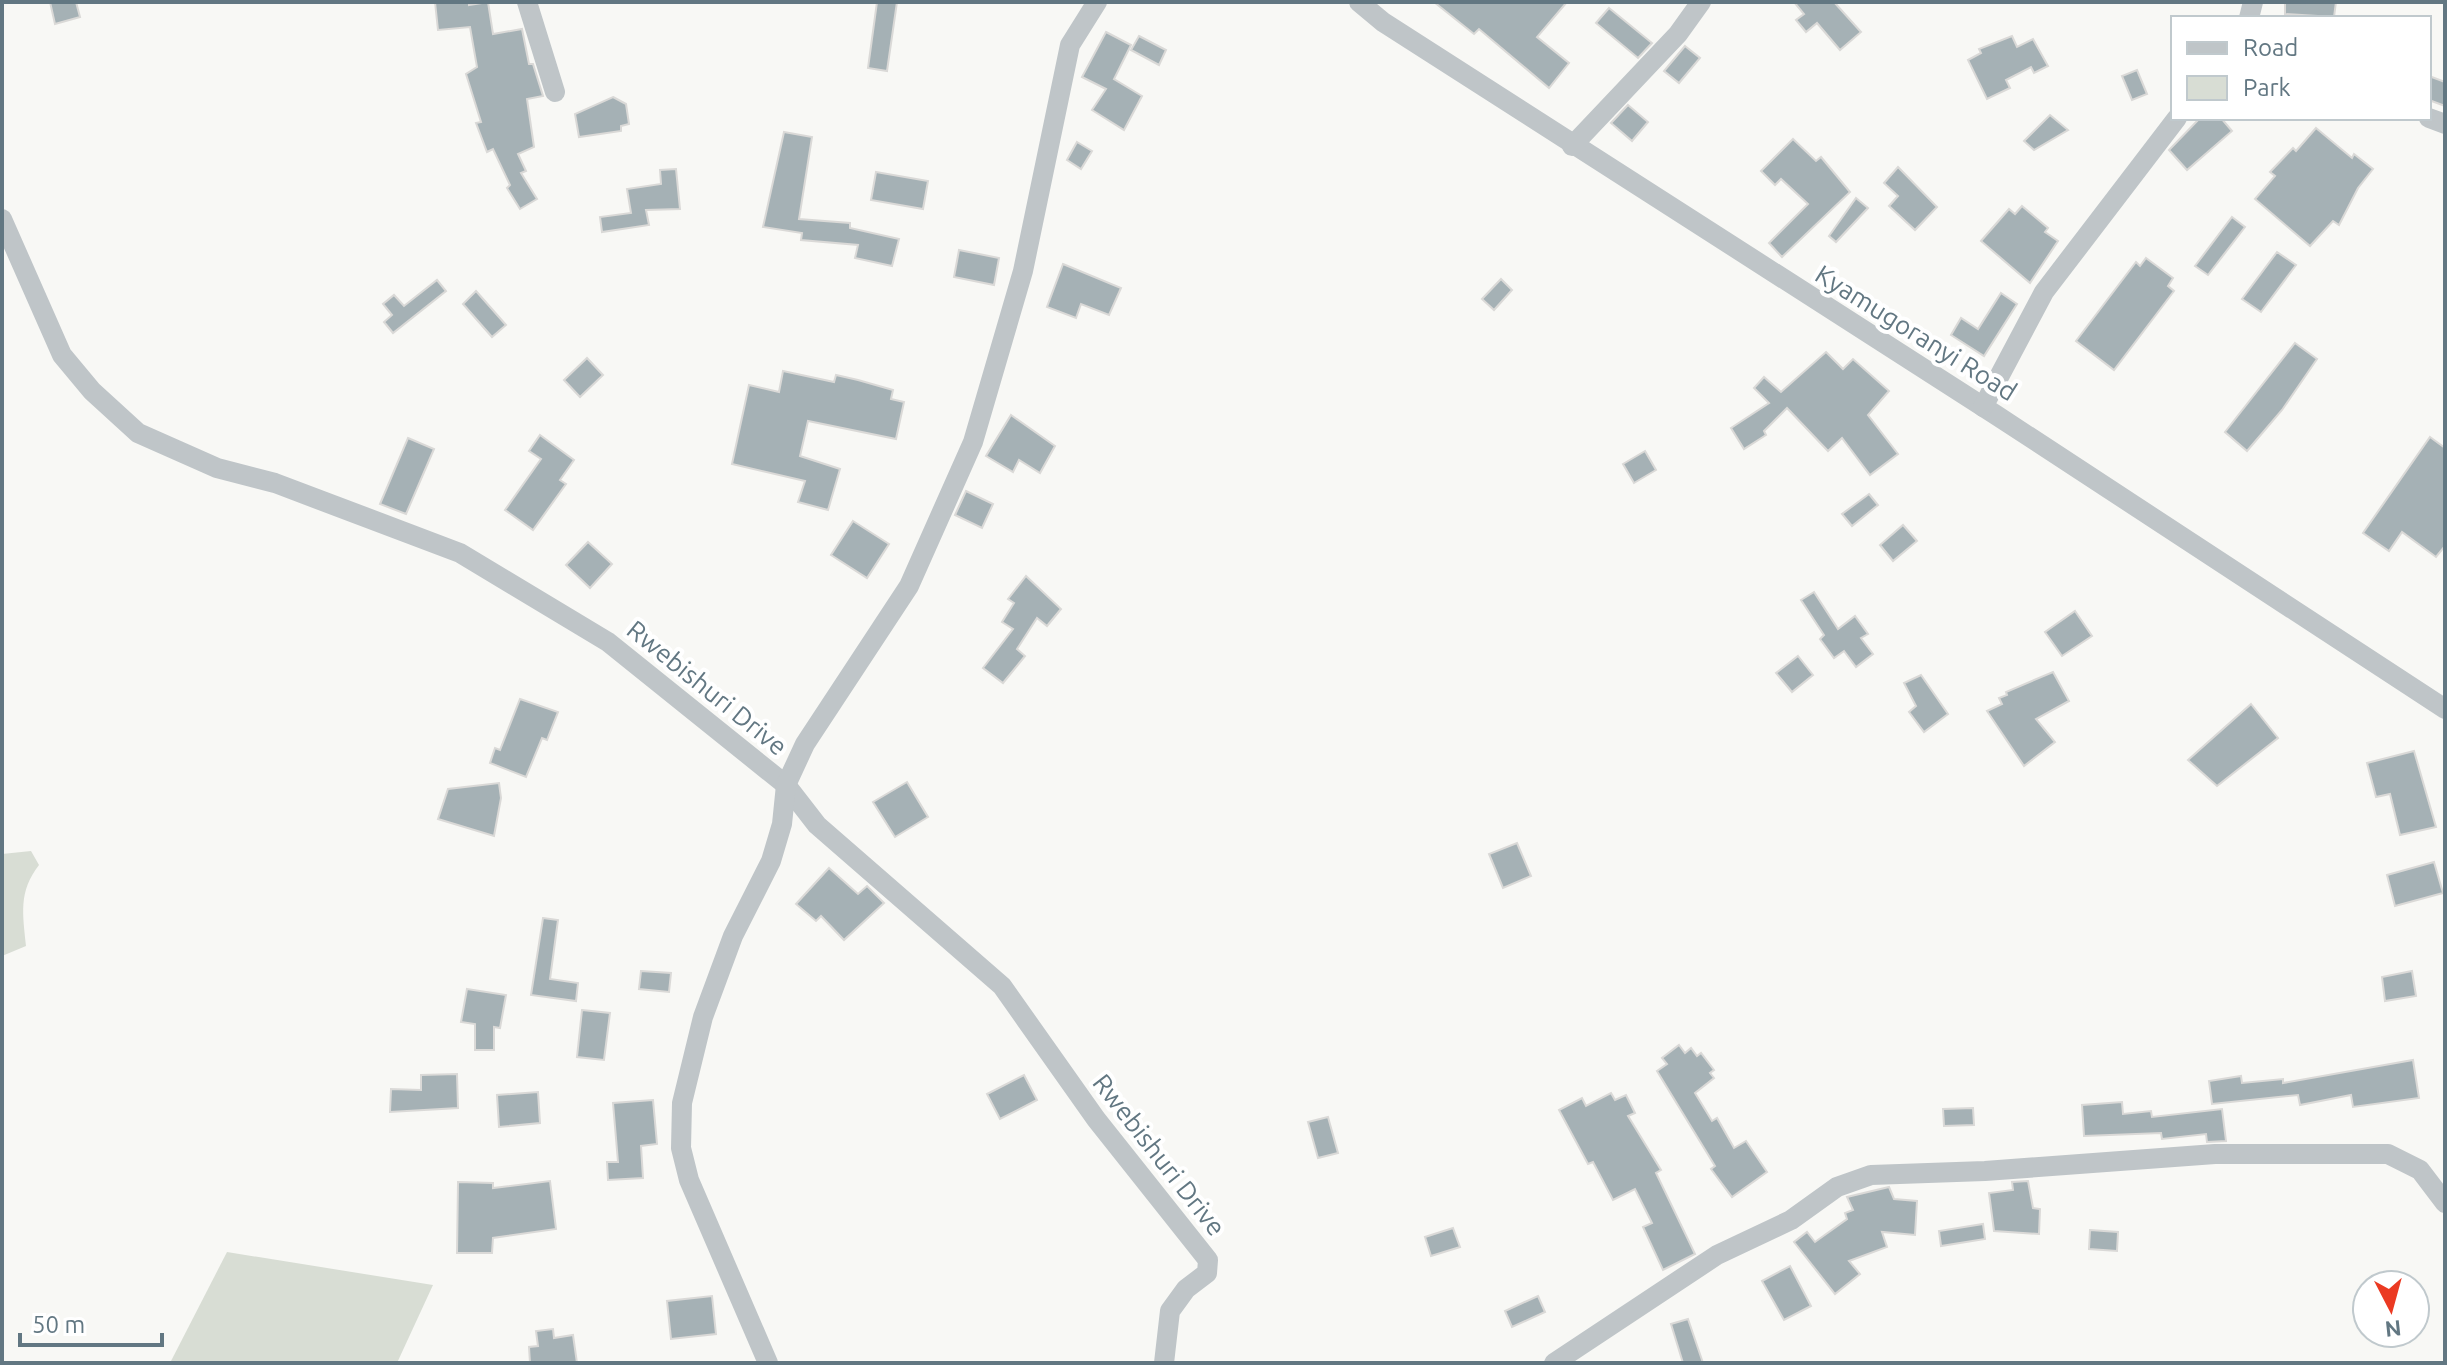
<svg xmlns="http://www.w3.org/2000/svg" width="2447" height="1365" viewBox="0 0 2447 1365" font-family="Ubuntu,sans-serif">
<style>
.green{fill:#d8ddd4}
.building{fill:#a5b1b5;stroke:#dad9d7;stroke-width:2}
.lines{fill:none;stroke-linecap:round;stroke-linejoin:round}
.minor{stroke:#bfc5c8;stroke-width:20}
.labels{text-anchor:middle;stroke-width:8;stroke-linejoin:round;paint-order:stroke}
.street-label{font-size:26px;fill:#627782;stroke:#fff}
</style>
<rect width="100%" height="100%" fill="#f8f8f5"/>
<!-- green -->
<g class="green">
<path d="M31,851l8,14c-21,27 -16,49 -13,81l-24,10v-102z"/>
<path d="M227,1252l206,33 -36,78h-227z"/>
</g>
<!-- building -->
<g class="building">
<path d="M50,2h26l4,15 -25,7z"/>
<path d="M435,2h34v3l19,-3 5,32 29,-5 7,35h4l10,32 -16,3 7,48 -16,7 8,17 -5,2 16,26 -17,10 -13,-21 3,-3 -17,-36 -6,3 -11,-29 5,-1 -15,-48 11,-7 -7,-40 -32,3z"/>
<path d="M877,2h20l-10,69 -19,-3z"/>
<path d="M1434,2h133l-30,35 32,26 -20,25 -70,-59 -5,5z"/>
<path d="M1794,2h40l27,30 -21,18 -23,-27 -11,9 -10,-12 8,-6z"/>
<path d="M2285,2h51l-2,15 -49,-3z"/>
<path d="M1609,8l43,35 -14,15 -42,-35z"/>
<path d="M1106,32l25,13 -17,34 28,17 -18,34 -32,-20 14,-21 -24,-12z"/>
<path d="M1139,36l27,14 -7,15 -28,-15z"/>
<path d="M2012,36l5,11 16,-8 15,27 -14,7 -3,-6 -25,13 4,8 -23,11 -19,-39 13,-7 -2,-4z"/>
<path d="M1685,46l15,12 -21,25 -15,-12z"/>
<path d="M2137,70l10,24 -15,6 -10,-24z"/>
<path d="M2429,76l16,6v24l-16,-6z"/>
<path d="M613,97l13,7 3,20 -8,2v5l-42,6 -4,-23z"/>
<path d="M1628,105l20,17 -16,19 -21,-18z"/>
<path d="M2050,115l18,15 -34,20 -10,-9z"/>
<path d="M2200,118h21l11,13 -45,39 -18,-20z"/>
<path d="M2316,128l36,30 2,-4 19,15 -15,19 -19,37 -6,-4 -23,25 -55,-47 20,-23 -5,-4 23,-24 3,3z"/>
<path d="M784,132l28,5 -13,82 51,4v5l49,11 -7,27 -37,-8 3,-13 -57,-5 1,-7 -39,-6z"/>
<path d="M1793,139l23,22 5,-4 29,35 -68,65 -13,-14 39,-39 -27,-25 -6,6 -14,-14z"/>
<path d="M1077,142l15,9 -11,18 -14,-9z"/>
<path d="M1898,167l39,40 -22,23 -26,-24 9,-10 -14,-13z"/>
<path d="M676,169l4,40 -34,1 3,15 -47,7 -2,-15 31,-4 -4,-24 34,-5 -1,-14z"/>
<path d="M876,172l52,9 -5,28 -52,-9z"/>
<path d="M1856,198l12,10 -32,34 -7,-6z"/>
<path d="M2022,206l26,22 -3,4 13,9 -28,42 -49,-42 28,-32 6,5z"/>
<path d="M2232,217l13,10 -37,48 -13,-9z"/>
<path d="M959,250l40,8 -5,27 -40,-8z"/>
<path d="M2277,252l19,13 -35,47 -19,-13z"/>
<path d="M2146,258l27,20 -5,8 6,5 -60,79 -38,-29 60,-79 4,4z"/>
<path d="M1063,264l58,24 -12,27 -28,-11 -5,14 -29,-11z"/>
<path d="M1501,279l11,11 -18,20 -12,-11z"/>
<path d="M437,280l9,11 -53,42 -9,-11 8,-7 -9,-11 11,-9 10,11z"/>
<path d="M476,291l30,34 -14,12 -29,-33z"/>
<path d="M2001,293l16,11 -33,52 -33,-21 10,-17 17,11z"/>
<path d="M2295,343l22,16 -35,51 -35,41 -22,-19z"/>
<path d="M1826,352l17,17 10,-10 36,32 -21,24 30,39 -28,21 -28,-37 -14,13 -41,-43 -23,23 2,4 -22,14 -13,-21 38,-25 -15,-15 10,-11 17,15z"/>
<path d="M587,358l16,17 -23,22 -16,-17z"/>
<path d="M783,371l51,11 2,-7 22,5 35,10 -2,9 13,3 -8,37 -88,-18 -8,35 40,13 -12,41 -30,-8 7,-21 -73,-17 17,-79 30,7z"/>
<path d="M1011,415l44,31 -15,27 -21,-13 -6,12 -27,-16z"/>
<path d="M540,435l34,25 -14,20 6,4 -33,46 -28,-20 36,-51 -12,-8z"/>
<path d="M2430,437l15,11v98l-9,11 -34,-25 -13,19 -26,-18z"/>
<path d="M408,438l26,11 -28,65 -26,-10z"/>
<path d="M1645,451l11,19 -22,13 -11,-19z"/>
<path d="M966,491l27,13 -11,24 -27,-13z"/>
<path d="M1869,494l9,11 -26,21 -10,-12z"/>
<path d="M853,521l36,23 -22,34 -36,-23z"/>
<path d="M1903,525l14,16 -24,20 -13,-16z"/>
<path d="M588,542l24,22 -22,24 -24,-23z"/>
<path d="M1026,576l35,33 -14,17 -10,-8 -20,31 8,7 -22,27 -20,-15 30,-39 -11,-7 12,-19 -6,-4z"/>
<path d="M1814,592l24,37 17,-13 13,18 -7,4 12,16 -17,13 -12,-16 -10,7 -14,-19 4,-4 -23,-35z"/>
<path d="M2075,611l17,25 -30,20 -17,-24z"/>
<path d="M1798,656l15,19 -21,17 -16,-19z"/>
<path d="M2053,672l16,29 -33,18 19,23 -31,24 -37,-55 15,-7 -3,-6 8,-3 -1,-3z"/>
<path d="M1921,675l27,39 -24,18 -15,-20 7,-6 -12,-23z"/>
<path d="M520,699l38,13 -11,28 -5,-2 -16,39 -36,-14 5,-15 5,2z"/>
<path d="M2251,704l27,34 -61,48 -29,-26z"/>
<path d="M2414,751l22,76 -36,8 -10,-41 -14,3 -9,-34z"/>
<path d="M907,782l21,35 -33,20 -22,-35z"/>
<path d="M499,783l2,15 -7,38 -56,-17 10,-30z"/>
<path d="M1517,843l14,33 -28,12 -14,-34z"/>
<path d="M2434,862l9,31 -48,13 -8,-31z"/>
<path d="M829,868l29,26 9,-8 17,17 -40,37 -23,-24 -5,5 -20,-17z"/>
<path d="M543,918l15,2 -8,59 28,4 -2,18 -45,-6z"/>
<path d="M641,971l30,2 -2,19 -30,-3z"/>
<path d="M2412,971l4,25 -31,5 -3,-24z"/>
<path d="M467,989l39,6 -6,33 -6,-1v23h-19v-26l-14,-2z"/>
<path d="M582,1010l28,3 -6,47 -27,-3z"/>
<path d="M1679,1045l6,8 6,-5 6,8 4,-3 13,17 -4,3 4,5 -19,15 17,28 5,-3 17,30 12,-7 21,31 -35,25 -21,-28 4,-3 -58,-95 10,-7 -5,-6z"/>
<path d="M2413,1060l6,38 -66,9 -2,-12 -51,10 -2,-10 -86,9 -3,-23 32,-5 1,7 41,-4v4z"/>
<path d="M457,1074l1,34 -68,4 1,-23 30,1v-15z"/>
<path d="M1024,1075l13,25 -37,19 -13,-25z"/>
<path d="M538,1092l2,31 -41,4 -2,-32z"/>
<path d="M1611,1093l4,7 11,-5 9,18 -7,3 33,54 -5,3 39,81 -32,16 -20,-43 9,-4 -17,-34 -22,11 -20,-38 -5,2 -29,-54 23,-12 4,8z"/>
<path d="M653,1100l4,44 -16,2 2,32 -35,2 -1,-18h11l-5,-59z"/>
<path d="M2122,1102l1,12 28,-3 1,6 70,-8 4,32 -19,1 -1,-8 -44,5 -1,-6 -77,3 -2,-31z"/>
<path d="M1973,1108l1,17 -30,1 -1,-17z"/>
<path d="M1328,1117l10,36 -20,5 -10,-36z"/>
<path d="M550,1181l6,48 -63,9 -1,15h-35l1,-71 35,1v5z"/>
<path d="M2028,1181l5,27 7,1 -1,25 -45,-3 -5,-38 24,-3 -1,-8z"/>
<path d="M1889,1187l5,12 23,2 -2,34 -33,-3 5,15 -38,14 11,13 -25,20 -41,-52 13,-10 8,10 32,-23 -2,-6 8,-3 -6,-13z"/>
<path d="M1983,1224l2,15 -44,7 -2,-15z"/>
<path d="M1453,1228l7,19 -29,9 -6,-19z"/>
<path d="M2090,1230l28,2 -1,19 -28,-2z"/>
<path d="M1790,1266l21,40 -27,14 -22,-39z"/>
<path d="M712,1296l4,38 -45,5 -4,-38z"/>
<path d="M1538,1296l7,16 -33,15 -7,-16z"/>
<path d="M1688,1319l15,44h-20l-12,-39z"/>
<path d="M553,1329l1,9 19,-3 4,28h-47l-1,-16 9,-1 -2,-15z"/>
</g>
<g class="lines">
<!-- minor -->
<g class="minor">
<path d="M527,2l28,90"/>
<path d="M1359,2l24,20 613,393 449,294"/>
<path d="M2249,18l4,-16"/>
<path d="M2429,118l16,6"/>
<path d="M1572,146l106,-112 23,-32"/>
<path d="M2,219l60,136 30,36 46,42 79,35 58,15 185,70 148,89 178,143 31,40 185,161 94,133 112,141 -1,13 -21,16 -16,22 -6,52"/>
<path d="M1983,407l61,-115 133,-174"/>
<path d="M768,1363l-79,-183 -8,-32 1,-45 21,-86 30,-81 38,-75 11,-37 4,-39 19,-41 104,-158 64,-144 50,-171 47,-226 27,-43"/>
<path d="M1554,1363l163,-108 74,-35 46,-33 34,-12 114,-4 230,-17h173l32,16 25,33"/>
</g>
</g>
<g class="labels">
<!-- street labels -->
<g class="street-label">
<text transform="translate(1916 333) rotate(32)" y="9">Kyamugoranyi Road</text>
<text transform="translate(707 688) rotate(39)" y="9">Rwebishuri Drive</text>
<text transform="translate(1159 1155) rotate(52)" y="9">Rwebishuri Drive</text>
</g>
</g>
<!-- border -->
<rect width="2447" height="1365" fill="none" stroke="#627782" stroke-width="8"/>
<!-- legend -->
<rect x="2171" y="16" width="260" height="104" fill="#ffffff" stroke="#c0c9cd" stroke-width="2"/>
<rect x="2187" y="42" width="40" height="12" fill="#bfc5c8" stroke="#c0c9cd" stroke-width="2"/>
<text x="2243" y="56" font-size="24" fill="#627782">Road</text>
<rect x="2187" y="76" width="40" height="24" fill="#d8ddd4" stroke="#c0c9cd" stroke-width="2"/>
<text x="2243" y="96" font-size="24" fill="#627782">Park</text>
<!-- north arrow -->
<g transform="translate(2391 1309) rotate(174)"><circle r="38" fill="#ffffff" stroke="#c0c9cd" stroke-width="2"/>
<path d="M0-6L14 30L0 20L-14 30Z" fill="#eb3a22"/>
<text y="-12" font-size="22" font-weight="bold" text-anchor="middle" fill="#627782">N</text>
</g>
<!-- scale -->
<path d="M20 1333v12h142v-12" fill="none" stroke="#627782" stroke-width="4"/>
<text x="32" y="1333" font-size="24" fill="#627782" stroke="#ffffff" stroke-width="6" paint-order="stroke">50 m</text>
</svg>
